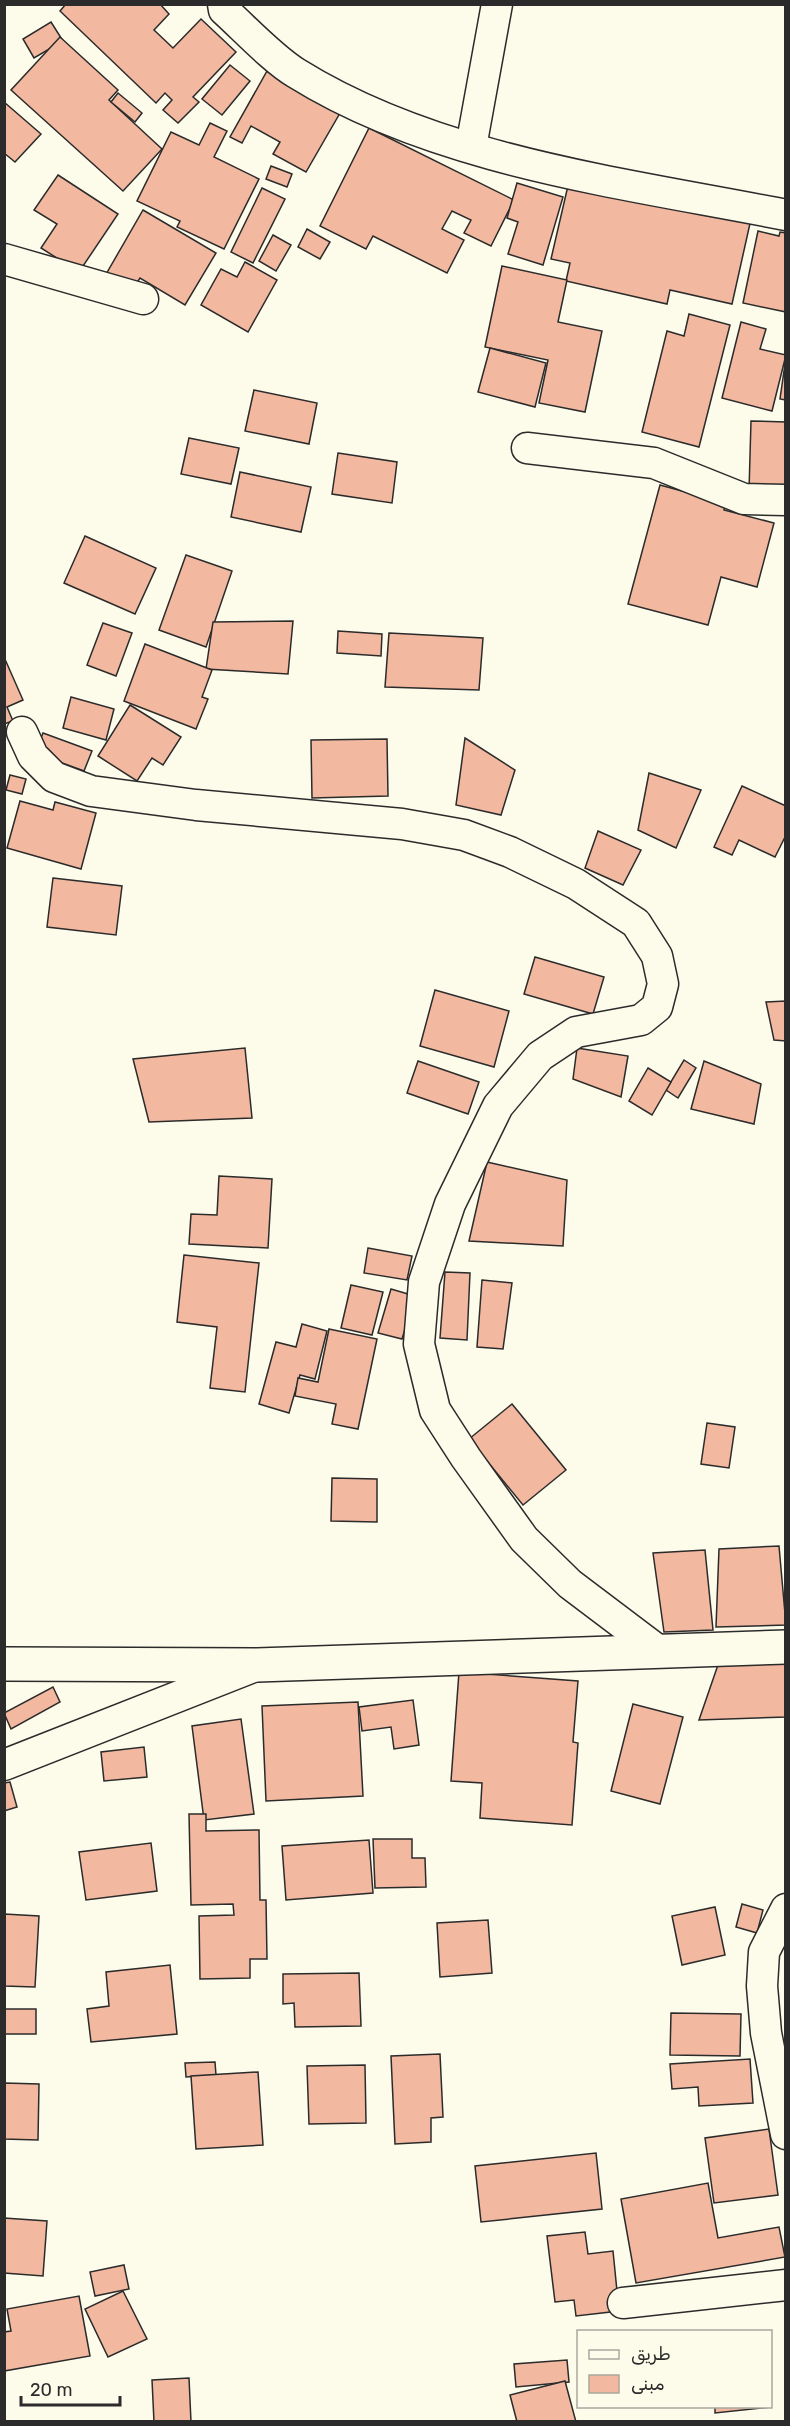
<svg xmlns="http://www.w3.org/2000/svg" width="790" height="2426" viewBox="0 0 790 2426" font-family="Rubik,'Noto Naskh Arabic',sans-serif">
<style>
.building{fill:#f2b8a0;stroke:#2b2b2b;stroke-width:1.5}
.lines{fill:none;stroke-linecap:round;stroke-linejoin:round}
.street-casing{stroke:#2b2b2b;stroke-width:33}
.secondary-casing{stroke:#2b2b2b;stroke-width:36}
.street{stroke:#fdfbea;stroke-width:30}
.secondary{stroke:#fdfbea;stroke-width:33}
</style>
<rect width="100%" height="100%" fill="#fdfbea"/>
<!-- building -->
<g class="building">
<path d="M66,4h94l9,10 -15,16 19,18 28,-29 35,33 -43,45 6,5 -21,21 -15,-13 9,-10 -7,-7 -9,10 -96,-92z"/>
<path d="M51,22l12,19 -29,17 -11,-19z"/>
<path d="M60,37l58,53 -9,10 53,49 -39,42 -112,-101z"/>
<path d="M230,65l20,16 -28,34 -20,-16z"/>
<path d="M267,71l73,42 -34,59 -33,-18 7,-12 -29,-16 -9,17 -12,-6z"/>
<path d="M118,93l24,20 -7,9 -24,-20z"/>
<path d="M4,102l37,32 -26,28 -11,-9z"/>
<path d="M210,123l17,8 -13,26 45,22 -35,70 -47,-22 3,-6 -43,-20 34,-69 28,13z"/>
<path d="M369,128l145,72 -23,46 -27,-13 7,-13 -19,-9 -10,18 22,11 -17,33 -74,-37 -7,13 -46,-23z"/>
<path d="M271,166l21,8 -5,13 -21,-8z"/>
<path d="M58,175l60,39 -39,58 -38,-24 16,-24 -23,-14z"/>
<path d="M570,177l181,42 -19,85 -62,-14 -3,14 -101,-23 4,-18 -19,-4z"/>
<path d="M517,183l46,14 -20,68 -35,-11 10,-32 -11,-4z"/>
<path d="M262,188l23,11 -32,64 -22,-11z"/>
<path d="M143,210l73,43 -31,52 -45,-27 -9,14 -26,-16z"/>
<path d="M307,229l23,13 -10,17 -22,-12z"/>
<path d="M758,231l21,5 1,-4 6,1v79l-43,-9z"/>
<path d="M273,235l18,10 -15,26 -17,-10z"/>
<path d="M245,262l32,18 -29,52 -47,-27 20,-36 16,8z"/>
<path d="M502,266l65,14 -9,42 44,9 -17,81 -46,-9 9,-43 -63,-13z"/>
<path d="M689,314l41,11 -31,122 -57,-15 25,-101 17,5z"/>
<path d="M741,322l25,7 -6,20 26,6 -14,56 -50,-13z"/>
<path d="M490,348l56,15 -11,44 -57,-15z"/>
<path d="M786,357v43l-6,-1z"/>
<path d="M254,390l63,13 -8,41 -64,-13z"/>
<path d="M751,421l35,1v70l-37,-1z"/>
<path d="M189,438l50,10 -8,36 -50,-10z"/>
<path d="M338,453l59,9 -5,41 -60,-9z"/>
<path d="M240,472l71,15 -10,45 -70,-15z"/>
<path d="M660,485l66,18 -2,7 50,13 -17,64 -36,-10 -13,48 -80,-21z"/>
<path d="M85,536l71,32 -21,46 -71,-31z"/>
<path d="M186,555l46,16 -26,76 -47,-17z"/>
<path d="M293,621l-5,53 -82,-5 7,-47z"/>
<path d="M103,623l29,10 -16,43 -29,-11z"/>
<path d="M338,631l44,3 -1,22 -44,-3z"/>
<path d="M389,633l94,5 -4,52 -94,-3z"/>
<path d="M145,644l67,26 -10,27 6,2 -12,30 -72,-28z"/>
<path d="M4,657l19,43 -16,7 6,14 -9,3z"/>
<path d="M71,697l43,12 -8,31 -43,-12z"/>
<path d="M130,705l51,32 -18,28 -11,-7 -15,23 -39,-25z"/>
<path d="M43,733l49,18 -8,20 -49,-18z"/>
<path d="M465,738l50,32 -14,45 -45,-10z"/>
<path d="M387,739l1,57 -76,2 -1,-58z"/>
<path d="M649,773l52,17 -25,58 -38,-18z"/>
<path d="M10,775l16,4 -4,15 -16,-4z"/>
<path d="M742,786l44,20v29l-11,22 -36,-17 -7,15 -18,-8z"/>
<path d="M20,801l33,9 2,-8 41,11 -15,56 -74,-21z"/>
<path d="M598,831l43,19 -18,35 -38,-17z"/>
<path d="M53,878l69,8 -6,49 -69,-8z"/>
<path d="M535,957l69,20 -11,37 -69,-20z"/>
<path d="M435,990l74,21 -15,56 -74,-21z"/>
<path d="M786,1001v40l-12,-1 -8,-38z"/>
<path d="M245,1048l7,70 -103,4 -16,-63z"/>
<path d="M577,1048l51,8 -7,41 -48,-18z"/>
<path d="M684,1060l12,8 -18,30 -12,-8z"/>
<path d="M418,1061l61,21 -11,32 -61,-21z"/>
<path d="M704,1061l57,23 -7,40 -63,-15z"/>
<path d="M648,1068l23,14 -19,33 -23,-14z"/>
<path d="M487,1162l80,18 -4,66 -94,-5z"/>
<path d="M219,1176l53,3 -4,69 -79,-4 2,-30 26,1z"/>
<path d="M368,1248l44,8 -5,24 -43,-7z"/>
<path d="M184,1255l75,8 -14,129 -35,-4 7,-61 -40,-5z"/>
<path d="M445,1272l25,1 -3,67 -27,-2z"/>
<path d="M482,1280l30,3 -9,66 -26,-2z"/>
<path d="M351,1285l32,7 -11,43 -31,-7z"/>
<path d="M391,1289l24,7 -13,43 -24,-6z"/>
<path d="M302,1324l25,7 -12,48 -15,-4 -11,38 -30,-9 17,-62 20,5z"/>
<path d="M329,1329l48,10 -19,90 -26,-5 4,-20 -41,-8 3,-18 20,4z"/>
<path d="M512,1404l54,66 -43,35 -54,-66z"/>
<path d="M707,1423l28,4 -6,41 -28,-4z"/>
<path d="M332,1478l45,1v43l-46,-1z"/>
<path d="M779,1546l7,79 -70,2 3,-78z"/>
<path d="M705,1550l8,80 -49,2 -11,-79z"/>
<path d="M786,1658v59l-87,3 21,-61z"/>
<path d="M459,1672l119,9 -5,61 5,1 -6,82 -92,-7 2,-35 -31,-2z"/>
<path d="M53,1687l7,15 -49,27 -7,-16z"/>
<path d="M413,1700l6,45 -25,4 -3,-22 -29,4 -3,-24z"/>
<path d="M358,1702l5,94 -97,5 -4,-95z"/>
<path d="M633,1704l50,13 -23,87 -49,-13z"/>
<path d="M241,1719l13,95 -50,6 -12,-94z"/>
<path d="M144,1747l3,30 -43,4 -3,-29z"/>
<path d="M10,1782l7,25 -13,4v-28z"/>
<path d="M189,1814h17v17l53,-1 1,70h6l1,59h-17v19l-50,1 -1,-63 35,-1 -1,-11 -42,1z"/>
<path d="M373,1839h39v19h13l1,29 -51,1z"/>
<path d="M369,1840l4,53 -87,7 -4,-54z"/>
<path d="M151,1843l6,48 -71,9 -7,-48z"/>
<path d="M742,1904l21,6 -6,23 -21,-6z"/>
<path d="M715,1907l10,48 -43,10 -10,-49z"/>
<path d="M4,1914l35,2 -4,71 -31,-1z"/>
<path d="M488,1920l4,53 -52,4 -3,-54z"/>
<path d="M170,1965l7,69 -86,8 -4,-33 22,-3 -3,-34z"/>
<path d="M359,1973l2,53 -66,1 -1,-24 -11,1v-30z"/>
<rect x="5" y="2009" width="31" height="25"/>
<path d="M671,2013l70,1 -1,42 -70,-1z"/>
<path d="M440,2054l3,63 -12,1v24l-36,2 -4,-88z"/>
<path d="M750,2059l3,44 -54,3 -1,-19 -26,2 -2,-25z"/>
<path d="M215,2062l1,13 -30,2 -1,-14z"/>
<path d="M365,2065l1,58 -57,1 -2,-58z"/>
<path d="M258,2072l5,73 -67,4 -5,-73z"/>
<path d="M4,2083l35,1 -1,56 -34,-1z"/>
<path d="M769,2129l9,66 -64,8 -9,-65z"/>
<path d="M596,2153l6,56 -121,13 -6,-56z"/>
<path d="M708,2183l10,55 61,-11 6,30 -149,26 -15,-84z"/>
<path d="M4,2218l43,3 -4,55 -39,-3z"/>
<path d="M585,2232l3,22 25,-3 6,60 -43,5 -2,-16 -19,2 -8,-66z"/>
<path d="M124,2265l5,24 -34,7 -5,-24z"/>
<path d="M123,2291l24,48 -39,18 -23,-48z"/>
<path d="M79,2296l11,60 -86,15v-39l7,-1 -4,-22z"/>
<path d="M567,2360l2,22 -53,5 -2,-23z"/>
<path d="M189,2378l2,44h-37l-2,-42z"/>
<path d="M565,2381l11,41h-59l-7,-27z"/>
<path d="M715,2406h55v1l-55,6z"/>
</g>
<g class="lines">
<defs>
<g id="street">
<path d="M223,4l1,6c21,19 49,49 72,63 141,88 328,110 490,142"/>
<path d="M471,147l26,-143"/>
<path d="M4,259l139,40"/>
<path d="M527,448l127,15 90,36 42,1"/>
<path d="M22,732l11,24 21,21 37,14 105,14 206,19 62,11 46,17 66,32 60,39 21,33 6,28 -6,23 -16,13 -65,12 -36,24 -42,50 -48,98 -26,78 -5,62 16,66 31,48 58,81 46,45 90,68"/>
<path d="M4,1765l249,-98"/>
<path d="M786,1909l-22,43 -2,34 4,47 20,101"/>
<path d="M623,2303l163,-18"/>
</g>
<path id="secondary" d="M4,1664l253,1 529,-18"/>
</defs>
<!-- street casing -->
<use href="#street" class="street-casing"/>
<!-- secondary casing -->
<use href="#secondary" class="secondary-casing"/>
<!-- street -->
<use href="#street" class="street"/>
<!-- secondary -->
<use href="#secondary" class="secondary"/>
</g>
<!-- border -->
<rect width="790" height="2426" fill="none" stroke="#2b2b2b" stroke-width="12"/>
<!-- legend -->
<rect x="577" y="2330" width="195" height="78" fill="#fdfbea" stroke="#a9a89e" stroke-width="1.5"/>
<rect x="589" y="2350" width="30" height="9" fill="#fdfbea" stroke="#a9a89e" stroke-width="1.5"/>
<text x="631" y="2360" font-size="18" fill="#2b2b2b">طريق</text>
<rect x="589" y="2375" width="30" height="18" fill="#f2b8a0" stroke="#a9a89e" stroke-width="1.5"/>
<text x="631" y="2390" font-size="18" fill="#2b2b2b">مبنى</text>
<!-- scale -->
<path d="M21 2396v9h99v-9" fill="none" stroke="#2b2b2b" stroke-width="3"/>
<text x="30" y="2396" font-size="18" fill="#2b2b2b" stroke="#fdfbea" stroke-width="4.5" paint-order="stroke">20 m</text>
</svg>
